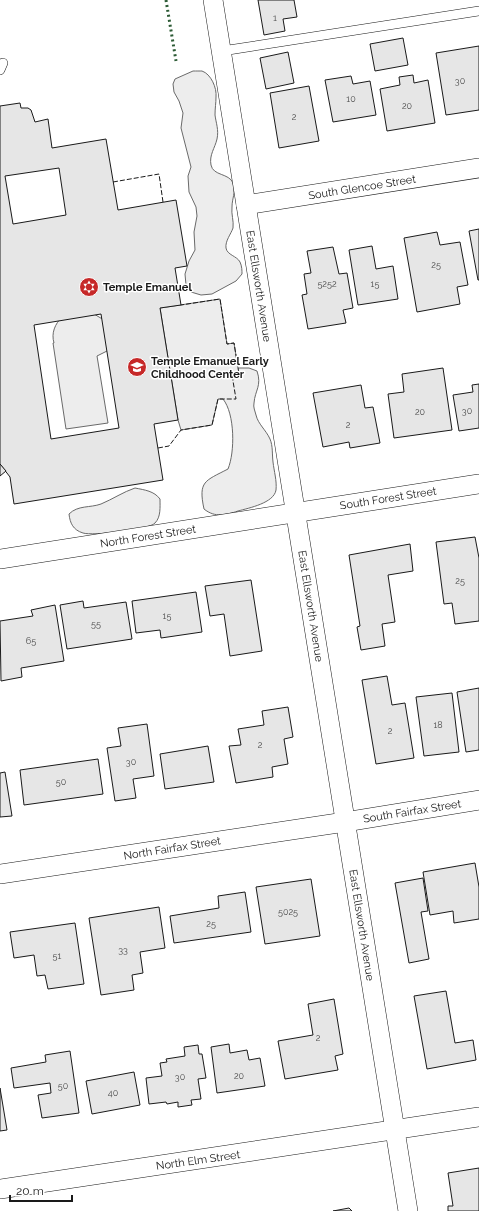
<svg xmlns="http://www.w3.org/2000/svg" width="479" height="1211" viewBox="0 0 479 1211" font-family="Raleway,sans-serif">
<style>
.green{fill:#ededed;stroke:#6a6a6a}
.building{fill:#e6e6e6;stroke:#1a1a1a;fill-rule:evenodd}
.lines{fill:none;stroke-linecap:round;stroke-linejoin:round}
.service-casing{stroke:#1a1a1a;stroke-width:10}
.minor-casing{stroke:#1a1a1a;stroke-width:20}
.service{stroke:#fff;stroke-width:9}
.minor{stroke:#fff;stroke-width:19}
.hedge{stroke:#2b5a34;stroke-width:3;stroke-dasharray:2 3;stroke-linecap:butt}
.fence{stroke:#1a1a1a;stroke-width:1;stroke-dasharray:5 2;stroke-linecap:butt}
.labels{text-anchor:middle;stroke-width:3;stroke-linejoin:round;paint-order:stroke}
.number-label{font-size:9px;fill:#4d4d4d}
.street-label{font-size:11px;fill:#1a1a1a;stroke:#fff}
.poi-label{font-size:11px;font-weight:bold;fill:#1a1a1a;stroke:#fff;text-anchor:start}
</style>
<rect width="100%" height="100%" fill="#fff"/>
<!-- green -->
<g class="green">
<path d="M193,71c3,0 7,0 9,0 9,3 15,17 14,26 0,6 -1,11 -1,18 1,8 4,15 2,24 -2,9 -8,16 -6,26 2,11 18,8 22,18 3,10 -1,15 -1,24 -1,7 2,14 1,21 -2,6 -8,13 -7,20 1,7 11,8 14,14 2,4 2,9 2,12l-6,7 -24,13 -11,1 -10,-3 -5,-7 -1,-11 4,-13 6,-11 -1,-18 3,-16 -1,-9 -7,-15 -1,-16 3,-9 -10,-39 2,-15 -4,-12 -5,-9 -1,-8 2,-5z"/>
<path d="M220,299l7,45 7,-1 4,25h11l8,3c5,15 -2,19 -3,32 -1,4 1,8 2,12 2,9 10,15 14,24 3,7 2,15 3,23 1,9 4,19 3,28 -2,13 -27,18 -38,21 -12,4 -23,7 -34,-2 -6,-28 1,-28 24,-40 7,-17 7,-55 -5,-70h-5l-6,26 -31,5 -3,-10 -18,-112z"/>
<path d="M94,314l10,6 5,30 -12,6 11,67 -42,6 -13,-86h1c-3,-10 1,-19 8,-26z"/>
<path d="M135,488c10,2 19,3 25,11 0,8 1,18 -5,24 -6,7 -63,13 -72,10 -10,-3 -13,-10 -14,-19 9,-9 21,-6 32,-10 12,-5 22,-12 34,-16z"/>
</g>
<!-- building -->
<g class="building">
<path d="M258,0h36l3,17 -14,2 2,12 -21,4z"/>
<path d="M403,38l5,27 -33,6 -5,-27z"/>
<path d="M479,46v64l-33,5 -10,-62z"/>
<path d="M288,52l6,31 -28,6 -6,-31z"/>
<path d="M413,75l1,8 14,-3 7,43 -48,8 -7,-42 20,-4 -1,-8z"/>
<path d="M351,76l2,8 17,-3 6,34 -43,7 -8,-42z"/>
<path d="M309,86l10,55 -40,7 -9,-55z"/>
<path d="M20,103l1,5h7l3,2 4,12 13,-3 4,29 54,-9 12,71 58,-10 11,66 -12,2 6,37 -21,3 18,112 -24,4 9,56 -149,24 -4,-27 -10,-13v-358zM59,168l7,47 -53,9 -8,-48zM101,314l18,114 -68,11 -17,-114z"/>
<path d="M479,229v51h-1l-9,-49z"/>
<path d="M437,232l3,13 20,-3 8,43 -11,2 3,17 -43,8 -13,-74z"/>
<path d="M372,246l4,23 17,-3 5,33 -40,6 -9,-55z"/>
<path d="M333,247l6,27 8,-1 6,35 -10,2 3,13 -38,6 -6,-34 5,-1 -3,-20 7,-1 -4,-22z"/>
<path d="M443,368l9,62 -58,8 -6,-44 16,-2 -2,-18z"/>
<path d="M479,384v44l-20,3 -6,-36 20,-3 -1,-7z"/>
<path d="M361,385l4,23 8,-1 7,36 -30,5 -1,-6 -26,5 -10,-54z"/>
<path d="M0,464l6,7 -6,5z"/>
<path d="M475,537l4,21v63l-24,3 -3,-21 -8,1 -8,-62z"/>
<path d="M410,544l3,27 -25,4 7,47 -13,2 3,22 -24,4 -4,-23 3,-1 -11,-71z"/>
<path d="M251,580l11,71 -32,5 -6,-42 -14,2 -5,-30z"/>
<path d="M196,592l6,40 -41,6 -1,-8 -24,3 -4,-32z"/>
<path d="M83,601l1,7 42,-6 6,37 -65,10 -7,-44z"/>
<path d="M55,605l9,56 -43,7 1,9 -21,4 -1,-60 33,-5 -2,-6z"/>
<path d="M387,676l5,29 13,-2 9,55 -38,6 -14,-84z"/>
<path d="M479,688v62l-13,2 -9,-60z"/>
<path d="M452,693l7,59 -35,4 -8,-59z"/>
<path d="M288,707l5,30 -9,2 4,25 -16,3 1,10 -37,6 -7,-37 12,-1 -3,-16 26,-4 -2,-14z"/>
<path d="M147,724l7,52 -21,3 3,19 -21,3 -8,-53 14,-2 -3,-18z"/>
<path d="M208,746l6,36 -49,7 -5,-35z"/>
<path d="M98,759l5,35 -79,11 -4,-35z"/>
<path d="M5,772l7,44 -12,1v-44z"/>
<path d="M475,863l4,24v32l-25,4 -1,-12 -23,4 -7,-43z"/>
<path d="M423,878l5,33 -7,1 8,47 -20,4 -14,-80z"/>
<path d="M311,879l9,57 -55,8 -9,-57z"/>
<path d="M245,892l6,40 -77,11 -4,-27 49,-8 -1,-12z"/>
<path d="M159,907l6,41 -25,4 3,21 -11,2 2,15 -33,5 -12,-77z"/>
<path d="M75,923l9,61 -36,5 -3,-14 -8,1 -3,-21 -20,3 -4,-26z"/>
<path d="M446,991l9,52 18,-3 3,20 -49,9 -13,-73z"/>
<path d="M334,999l9,55 -8,2 3,14 -53,9 -7,-38 35,-6 -5,-31z"/>
<path d="M229,1044l1,9 17,-3 2,10 11,-2 5,28 -48,7 -6,-46z"/>
<path d="M198,1045l1,9h3l4,24 -8,1 3,20 -10,1 1,5 -14,2v-5l-11,2 -1,-2 -17,2 -3,-26 16,-2 -2,-13 7,-1 -1,-3 19,-3 -1,-9z"/>
<path d="M70,1051l9,62 -37,5 -4,-23 13,-2 -1,-10 -36,5 -3,-20 35,-6 -1,-7z"/>
<path d="M134,1072l6,33 -48,9 -6,-33z"/>
<path d="M0,1088l7,42 -7,1z"/>
<path d="M479,1168v43h-31v-5h5l-5,-33z"/>
<path d="M349,1208l3,3h-19z"/>
</g>
<g class="lines">
<defs>
<g id="service">
<path d="M222,51l257,-40"/>
<path d="M0,70l3,-7"/>
</g>
<g id="minor">
<path d="M213,0l195,1211"/>
<path d="M246,205l233,-37"/>
<path d="M0,559l479,-75"/>
<path d="M0,874l345,-52 134,-22"/>
<path d="M0,1189l479,-72"/>
</g>
</defs>
<!-- service casing -->
<use href="#service" class="service-casing"/>
<!-- minor casing -->
<use href="#minor" class="minor-casing"/>
<!-- service -->
<use href="#service" class="service"/>
<!-- minor -->
<use href="#minor" class="minor"/>
<!-- hedge -->
<path class="hedge" d="M166,0l10,61"/>
<!-- fence -->
<g class="fence">
<path d="M113,182l46,-8 4,28"/>
<path d="M158,448l11,-2 12,-16 31,-5 6,-26h18l-4,-24 7,-1 -5,-31 -7,1 -7,-45 -39,6"/>
</g>
</g>
<!-- icons -->
<defs>
<symbol id="synagogue-disc" viewBox="-11 -11 22 22"><circle r="9.5" fill="#c62828" stroke="#fff"/><path d="M0-6.5L5.6 3.2H-5.6ZM0 6.5L5.6-3.2H-5.6Z" fill="#fff"/></symbol>
<symbol id="school-disc" viewBox="-11 -11 22 22"><circle r="9.5" fill="#c62828" stroke="#fff"/><path d="M0-5L7-2L0 1L-7-2ZM-4 1L0 2.5L4 1V4Q0 6-4 4Z" fill="#fff"/></symbol>
</defs>
<g fill-rule="evenodd">
<use href="#synagogue-disc" x="78" y="276" width="22" height="22"/>
<use href="#school-disc" x="126" y="356" width="22" height="22"/>
</g>
<g class="labels">
<!-- number labels -->
<g class="number-label">
<text x="275" y="21">1</text>
<text x="460" y="84">30</text>
<text x="351" y="102">10</text>
<text x="407" y="109">20</text>
<text x="294" y="120">2</text>
<text x="436" y="268">25</text>
<text x="327" y="287">5252</text>
<text x="375" y="287">15</text>
<text x="467" y="414">30</text>
<text x="420" y="415">20</text>
<text x="348" y="428">2</text>
<text x="460" y="584">25</text>
<text x="167" y="619">15</text>
<text x="96" y="627">55</text>
<text x="31" y="644">65</text>
<text x="438" y="728">18</text>
<text x="390" y="734">2</text>
<text x="260" y="748">2</text>
<text x="131" y="765">30</text>
<text x="61" y="785">50</text>
<text x="288" y="915">5025</text>
<text x="211" y="927">25</text>
<text x="123" y="953">33</text>
<text x="57" y="959">51</text>
<text x="318" y="1041">2</text>
<text x="239" y="1079">20</text>
<text x="180" y="1080">30</text>
<text x="63" y="1089">50</text>
<text x="113" y="1096">40</text>
</g>
<!-- street labels -->
<g class="street-label">
<text transform="translate(362 187) rotate(-9)" y="4">South Glencoe Street</text>
<text transform="translate(259 286) rotate(81)" y="4">East Ellsworth Avenue</text>
<text transform="translate(388 498) rotate(-9)" y="4">South Forest Street</text>
<text transform="translate(148 536) rotate(-9)" y="4">North Forest Street</text>
<text transform="translate(311 606) rotate(81)" y="4">East Ellsworth Avenue</text>
<text transform="translate(412 811) rotate(-9)" y="4">South Fairfax Street</text>
<text transform="translate(172 848) rotate(-9)" y="4">North Fairfax Street</text>
<text transform="translate(362 925) rotate(81)" y="4">East Ellsworth Avenue</text>
<text transform="translate(198 1160) rotate(-8)" y="4">North Elm Street</text>
</g>
<!-- poi labels -->
<g class="poi-label">
<text x="103" y="291">Temple Emanuel</text>
<text x="151" y="365">Temple Emanuel Early<tspan x="151" dy="13">Childhood Center</tspan></text>
</g>
</g>
<!-- scale -->
<path d="M10 1195v6h62v-6" fill="none" stroke="#1a1a1a" stroke-width="2"/>
<text x="16" y="1195" font-size="12" fill="#1a1a1a" stroke="#ffffff" stroke-width="3" paint-order="stroke">20 m</text>
</svg>
